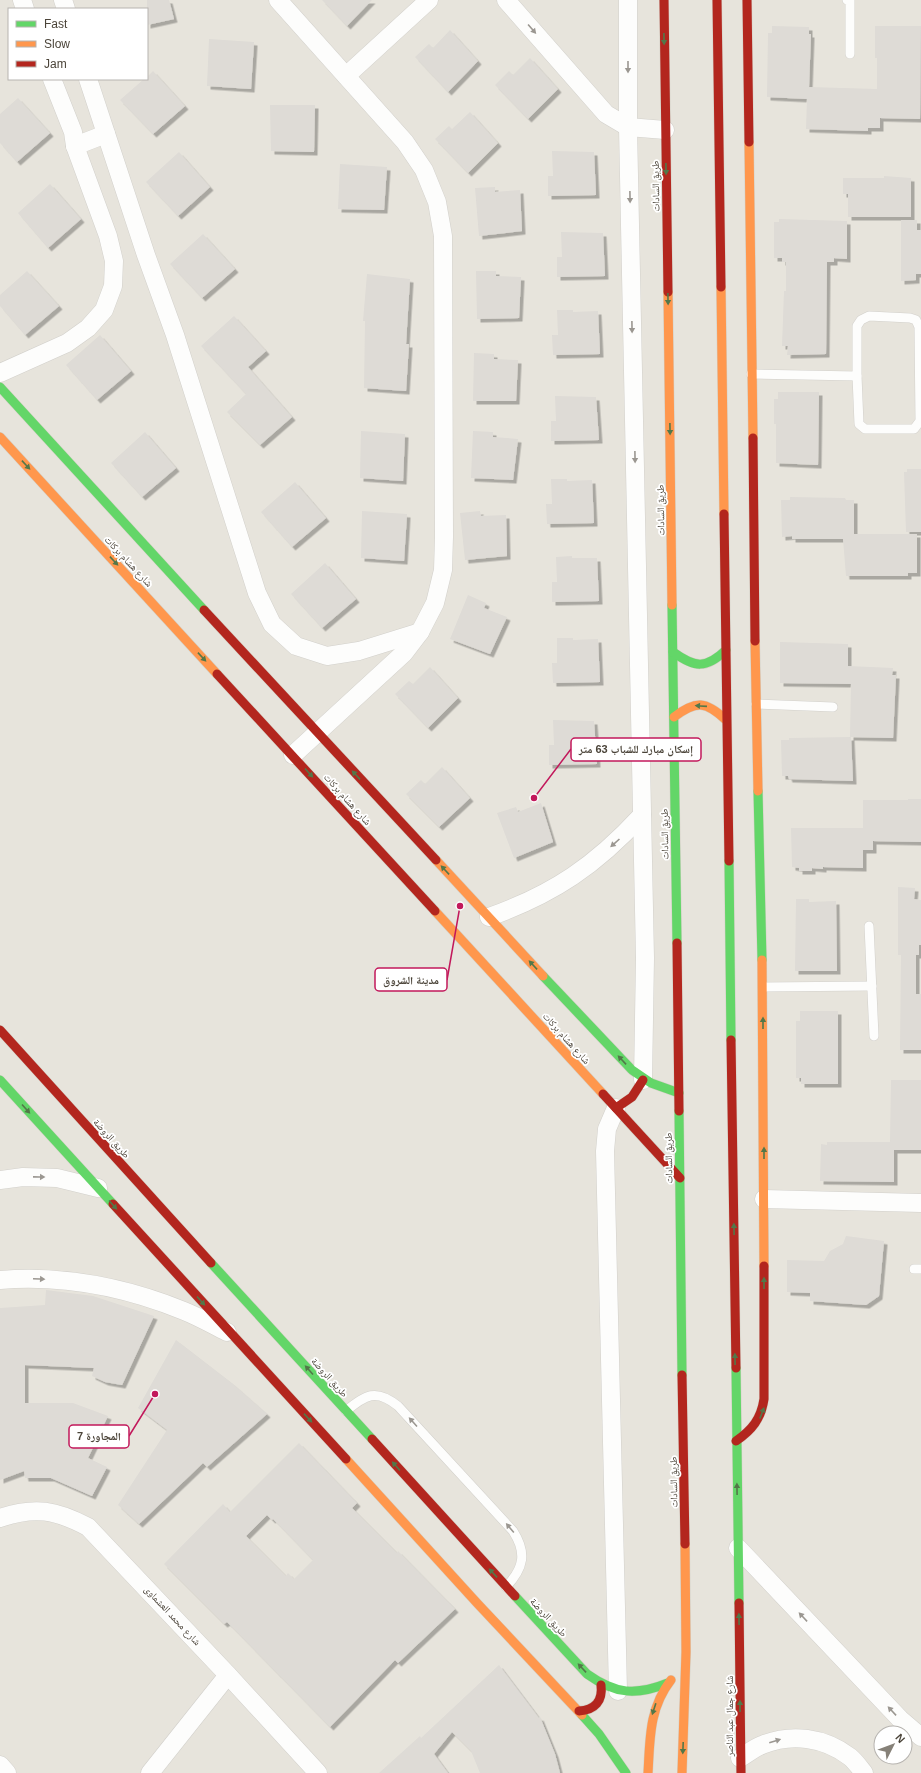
<svg xmlns="http://www.w3.org/2000/svg" width="921" height="1773" viewBox="0 0 921 1773" font-family="Helvetica,'Noto Naskh Arabic',sans-serif">
<style>
.residential{fill:#e7e4dc;fill-rule:evenodd}
.building{fill:#dedbd6;fill-rule:evenodd;filter:url(#shadow)}
.lines{fill:none;stroke-linecap:round;stroke-linejoin:round}
.lane-casing{stroke:#d2d0cb;stroke-width:10}
.street-casing{stroke:#d2d0cb;stroke-width:19}
.fast-casing{stroke:#d3cfc5;stroke-width:10}
.slow-casing{stroke:#d3cfc5;stroke-width:10}
.jam-casing{stroke:#d3cfc5;stroke-width:10}
.lane{stroke:#fdfdfc;stroke-width:9}
.street{stroke:#fdfdfc;stroke-width:18}
.fast{stroke:#63d668;stroke-width:9}
.slow{stroke:#ff974d;stroke-width:9}
.jam{stroke:#b3261e;stroke-width:9}
.oneway{fill:#9b9791}
.oneway2{fill:#537749}
.labels{text-anchor:middle;stroke-width:3.5;stroke-linejoin:round;paint-order:stroke}
.street-label{font-size:10px;fill:#4b4439;stroke:#fff}
.leader{fill:none;stroke:#c2185b;stroke-width:1.5}
.callout-dot{fill:#c2185b;stroke:#fff;stroke-width:1.5}
.callout{fill:#fff;stroke:#c2185b;stroke-width:1.5}
.callout-label{font-size:11px;text-anchor:middle;font-weight:bold;fill:#4b4439}
</style>
<defs>
<filter id="shadow"><feDropShadow dx="3.5" dy="3.5" stdDeviation="0" flood-color="#0004"/></filter>
</defs>
<rect width="100%" height="100%" fill="#f4f2ee"/>
<!-- residential -->
<path class="residential" d="M0,0h921v1773h-921zM9,9h138v70h-138zM881,1733h24v24h-24z"/>
<!-- building -->
<g class="building">
<path d="M147,0h22l5,19 -27,6z"/>
<path d="M322,0h50l-25,26z"/>
<path d="M772,26l37,1v7h2l-2,53 68,2v-31h-2v-32h46l-1,93 -40,-1v10h-12v3l-62,-2 1,-30 -40,-2 1,-64h4z"/>
<path d="M450,30l28,31 -30,31 -33,-35 14,-13 4,4z"/>
<path d="M209,39l45,3 -3,47 -44,-3z"/>
<path d="M530,58l28,31 -30,30 -33,-34 14,-14 4,4z"/>
<path d="M153,71l32,35 -32,28 -33,-34 24,-21h3v-2z"/>
<path d="M18,98l32,35 -33,29 -17,-19v-29z"/>
<path d="M270,105h45l-1,47 -43,-1z"/>
<path d="M470,112l28,31 -30,30 -33,-34 14,-13 3,3z"/>
<path d="M552,151l42,1 2,43 -48,1v-20h5z"/>
<path d="M179,152l31,35 -32,29 -32,-34z"/>
<path d="M340,164l47,3 -3,43 -46,-1z"/>
<path d="M884,176l27,2v39h-63v-23h-5v-16h41z"/>
<path d="M50,184l31,35 -33,29 -30,-35z"/>
<path d="M495,187v5l25,-2 2,41 -43,5 -4,-48z"/>
<path d="M779,219l68,2v38l-13,-1v4h-7l-1,92 -39,1 1,-9h-6l2,-55h2v-29h-4v-4h-8v-36h5z"/>
<path d="M901,220h16v10h4v44h-5v6l-15,1z"/>
<path d="M561,232l42,1 2,43 -48,1v-20h5z"/>
<path d="M203,234l32,35 -33,29 -32,-34z"/>
<path d="M27,271l32,35 -34,29 -25,-29v-11z"/>
<path d="M476,271h20v5l25,1 -2,41 -42,1z"/>
<path d="M367,274l43,5 -4,65h3l-3,47 -42,-3 1,-67h-2z"/>
<path d="M557,310h16v2l25,-1 2,43 -47,1 -1,-20h6z"/>
<path d="M234,316l32,35 -18,16 44,50 -32,28 -33,-33 19,-18 -45,-48z"/>
<path d="M100,335l31,36 -34,29 -31,-35z"/>
<path d="M474,353l20,1v5l24,1 -2,41h-43z"/>
<path d="M778,392h41l-1,73 -42,-2v-39h-2v-25h4z"/>
<path d="M555,396l41,1 3,43 -48,1v-20h5z"/>
<path d="M361,431l44,3 -2,47 -43,-3z"/>
<path d="M473,431l20,1v5l25,2 -5,41 -42,-2z"/>
<path d="M145,432l31,36 -34,29 -31,-34z"/>
<path d="M907,469h14v63h-15l-2,-60h3z"/>
<path d="M551,479h16v2l25,-1 2,43 -47,1 -1,-20h6z"/>
<path d="M295,482l31,36 -34,29 -31,-35z"/>
<path d="M790,497l55,1 1,2h8v34h63v39h-9v3h-62l-3,-37h-51v-3l-10,1 -1,-37h9z"/>
<path d="M362,511l45,3 -3,47 -43,-3z"/>
<path d="M480,511l1,5 25,-1 1,41 -42,4 -5,-47z"/>
<path d="M572,556v2h25l2,43 -47,1v-20h5l-1,-25z"/>
<path d="M325,563l31,36 -34,29 -31,-34z"/>
<path d="M468,595l18,8 -2,5 23,9 -17,37 -40,-15z"/>
<path d="M557,638h16v2l25,-1 2,43 -47,1 -1,-20h5z"/>
<path d="M780,642l68,2v22l45,2 -1,7h4l-3,63 -43,-1 1,-53 -71,-1z"/>
<path d="M430,667l28,31 -30,30 -33,-34 14,-13 4,3z"/>
<path d="M553,720l41,1 3,43 -48,1v-20h5z"/>
<path d="M851,737l2,44 -64,-2 -1,-3h-6l-1,-36h8v-2z"/>
<path d="M442,767l28,31 -31,29 -33,-33 15,-14 4,4z"/>
<path d="M908,799h13v43l-48,-1v9h-10v18l-40,-1v2l-11,-1v3h-13v-3l-7,-1 -1,-39h72v-28h45z"/>
<path d="M541,803l12,39 -39,16 -17,-45 19,-6 2,5z"/>
<path d="M898,887l17,1 -1,11 7,1v45h-2v10h-3v39h5v56h-21l1,-95h-3z"/>
<path d="M796,899h13v3l27,-1 1,70h-42z"/>
<path d="M800,1011h38v73h-37v-6h-5v-57h4z"/>
<path d="M891,1080h30v70h-27v32l-74,-1 1,-37 6,1v-3h63z"/>
<path d="M846,1236l38,5 -5,55 -13,9 -56,-4v-8l-23,-1v-32l37,1 6,-10 13,-7z"/>
<path d="M46,1290l47,6 61,20 -32,69 -17,-3 -13,-6 2,-8 -69,-3v38h48l35,13 -20,42 19,9 -15,29 -41,-18h-26l-1,-7 -24,9v-172l45,-3z"/>
<path d="M176,1340l57,44 34,30 -60,53 -4,-4 -64,61 -21,-19 49,-75 -29,-22z"/>
<path d="M299,1443l58,60 -5,5 45,45 1,-2 57,58 -57,54 -3,-3 -65,67 -103,-105 -3,2 -60,-60 59,-60 7,8zM267,1515l5,5 1,-1 40,41 -19,19 -6,-6 -2,3 -40,-40z"/>
<path d="M499,1665l40,53 1,-1 15,37 5,19h-80l-9,-22 -19,-19 -18,22 14,19h-69l41,-37 1,2z"/>
</g>
<g class="lines">
<defs>
<g id="lane">
<path d="M847,0h3v54"/>
<path d="M869,316l41,2 6,2 3,7 1,94 -6,8h-49l-6,-5 -2,-48v-50l4,-6z"/>
<path d="M751,374l106,2"/>
<path d="M756,704l77,3"/>
<path d="M869,926l5,110"/>
<path d="M763,987l109,-1"/>
<path d="M914,1269h7"/>
<path d="M346,1411c19,-16 30,-23 52,-5l115,125c14,22 11,37 -7,56"/>
</g>
<g id="street">
<path d="M22,0l3,9"/>
<path d="M63,0l3,9"/>
<path d="M278,0l127,142 19,28 13,32 6,34 1,301 -1,33 -8,33 -15,29 -16,21 -111,102"/>
<path d="M506,0l100,114 22,13 37,3"/>
<path d="M628,0v127l17,831 -2,122"/>
<path d="M346,76l83,-76"/>
<path d="M88,79l58,176 29,80 82,258 15,31 24,22 31,10 32,-5 61,-19"/>
<path d="M75,146l31,-12"/>
<path d="M0,373l67,-30 21,-15 16,-18 9,-24 1,-25 -6,-25 -33,-90 -2,-14 -21,-53"/>
<path d="M489,917c65,-23 107,-52 153,-102"/>
<path d="M616,1108l-9,21 -2,22 13,540"/>
<path d="M0,1180l23,-3 34,1 41,10"/>
<path d="M764,1199l157,4"/>
<path d="M0,1280c63,-5 125,7 184,31 15,6 29,14 43,21"/>
<path d="M0,1518c35,-12 56,-8 88,9l140,148 90,98"/>
<path d="M738,1548l162,171 21,18"/>
<path d="M740,1758c7,-4 14,-10 22,-13 29,-12 62,-8 88,12 5,4 10,11 14,16"/>
<path d="M0,1765l7,8"/>
<path d="M150,1773l78,-98"/>
</g>
<g id="fast">
<path d="M0,387l204,223"/>
<path d="M672,605l5,338"/>
<path d="M673,652c22,16 33,17 53,-2"/>
<path d="M758,791l4,169"/>
<path d="M729,861l2,179"/>
<path d="M543,976l89,94 19,13 28,10"/>
<path d="M0,1080l113,124"/>
<path d="M679,1111l3,264"/>
<path d="M211,1263l161,176"/>
<path d="M736,1368l3,235"/>
<path d="M515,1596l72,78c28,20 49,22 81,9"/>
<path d="M582,1715l17,19 27,39"/>
</g>
<g id="slow">
<path d="M749,142l4,296"/>
<path d="M721,287l3,227"/>
<path d="M668,292l4,313"/>
<path d="M0,437l217,237"/>
<path d="M755,641l3,150"/>
<path d="M674,717c22,-17 32,-16 52,3"/>
<path d="M436,860l107,116"/>
<path d="M435,911l168,183"/>
<path d="M762,960l2,306"/>
<path d="M346,1459l131,144 105,112"/>
<path d="M648,1773c2,-34 1,-65 23,-93"/>
<path d="M682,1773l4,-121 -1,-108"/>
</g>
<g id="jam">
<path d="M664,0l4,292"/>
<path d="M717,0l4,287"/>
<path d="M747,0l2,142"/>
<path d="M753,438l2,203"/>
<path d="M724,514l5,347"/>
<path d="M204,610l232,250"/>
<path d="M217,674l218,237"/>
<path d="M677,943l2,168"/>
<path d="M0,1030l211,233"/>
<path d="M731,1040l5,328"/>
<path d="M603,1094l77,84"/>
<path d="M616,1108l16,-11 11,-17"/>
<path d="M113,1204l233,255"/>
<path d="M682,1375l3,169"/>
<path d="M372,1439l143,157"/>
<path d="M736,1441c16,-11 25,-22 28,-42v-133"/>
<path d="M739,1603l2,170"/>
<path d="M579,1711c16,-1 24,-10 22,-26"/>
</g>
</defs>
<!-- lane casing -->
<use href="#lane" class="lane-casing"/>
<!-- street casing -->
<use href="#street" class="street-casing"/>
<!-- fast casing -->
<use href="#fast" class="fast-casing"/>
<!-- slow casing -->
<use href="#slow" class="slow-casing"/>
<!-- jam casing -->
<use href="#jam" class="jam-casing"/>
<!-- lane -->
<use href="#lane" class="lane"/>
<!-- street -->
<use href="#street" class="street"/>
<!-- fast -->
<use href="#fast" class="fast"/>
<!-- slow -->
<use href="#slow" class="slow"/>
<!-- jam -->
<use href="#jam" class="jam"/>
</g>
<!-- one-way arrows -->
<defs><path id="oneway-solid" d="M-6-.8H1V-3.2L6.5 0L1 3.2V.8H-6Z"/></defs>
<g class="oneway">
<use href="#oneway-solid" transform="translate(532 29) rotate(49)"/>
<use href="#oneway-solid" transform="translate(628 67) rotate(90)"/>
<use href="#oneway-solid" transform="translate(630 197) rotate(89)"/>
<use href="#oneway-solid" transform="translate(632 327) rotate(89)"/>
<use href="#oneway-solid" transform="translate(635 457) rotate(89)"/>
<use href="#oneway-solid" transform="translate(615 843) rotate(138)"/>
<use href="#oneway-solid" transform="translate(39 1177) rotate(1)"/>
<use href="#oneway-solid" transform="translate(39 1279) rotate(3)"/>
<use href="#oneway-solid" transform="translate(413 1422) rotate(-132)"/>
<use href="#oneway-solid" transform="translate(510 1528) rotate(-130)"/>
<use href="#oneway-solid" transform="translate(803 1617) rotate(-133)"/>
<use href="#oneway-solid" transform="translate(892 1711) rotate(-133)"/>
<use href="#oneway-solid" transform="translate(775 1741) rotate(-17)"/>
</g>
<g class="oneway2">
<use href="#oneway-solid" transform="translate(664 39) rotate(89)"/>
<use href="#oneway-solid" transform="translate(666 169) rotate(89)"/>
<use href="#oneway-solid" transform="translate(668 299) rotate(89)"/>
<use href="#oneway-solid" transform="translate(670 429) rotate(89)"/>
<use href="#oneway-solid" transform="translate(26 465) rotate(47)"/>
<use href="#oneway-solid" transform="translate(114 561) rotate(47)"/>
<use href="#oneway-solid" transform="translate(202 657) rotate(47)"/>
<use href="#oneway-solid" transform="translate(701 706) rotate(-176)"/>
<use href="#oneway-solid" transform="translate(309 773) rotate(48)"/>
<use href="#oneway-solid" transform="translate(356 775) rotate(-133)"/>
<use href="#oneway-solid" transform="translate(445 870) rotate(-133)"/>
<use href="#oneway-solid" transform="translate(533 965) rotate(-133)"/>
<use href="#oneway-solid" transform="translate(763 1023) rotate(-90)"/>
<use href="#oneway-solid" transform="translate(622 1060) rotate(-133)"/>
<use href="#oneway-solid" transform="translate(26 1109) rotate(48)"/>
<use href="#oneway-solid" transform="translate(764 1153) rotate(-90)"/>
<use href="#oneway-solid" transform="translate(113 1205) rotate(48)"/>
<use href="#oneway-solid" transform="translate(734 1229) rotate(-91)"/>
<use href="#oneway-solid" transform="translate(764 1283) rotate(-90)"/>
<use href="#oneway-solid" transform="translate(201 1301) rotate(48)"/>
<use href="#oneway-solid" transform="translate(735 1359) rotate(-91)"/>
<use href="#oneway-solid" transform="translate(309 1370) rotate(-132)"/>
<use href="#oneway-solid" transform="translate(762 1413) rotate(-69)"/>
<use href="#oneway-solid" transform="translate(308 1418) rotate(47)"/>
<use href="#oneway-solid" transform="translate(396 1466) rotate(-132)"/>
<use href="#oneway-solid" transform="translate(737 1489) rotate(-91)"/>
<use href="#oneway-solid" transform="translate(493 1573) rotate(-133)"/>
<use href="#oneway-solid" transform="translate(739 1619) rotate(-91)"/>
<use href="#oneway-solid" transform="translate(582 1668) rotate(-133)"/>
<use href="#oneway-solid" transform="translate(740 1706) rotate(-90)"/>
<use href="#oneway-solid" transform="translate(654 1709) rotate(108)"/>
<use href="#oneway-solid" transform="translate(683 1748) rotate(92)"/>
</g>
<g class="labels">
<!-- street labels -->
<g class="street-label">
<text transform="translate(655 186) rotate(-91)" y="4">طريق السادات</text>
<text transform="translate(660 510) rotate(-91)" y="4">طريق السادات</text>
<text transform="translate(129 561) rotate(47)" y="4">شارع هشام بركات</text>
<text transform="translate(348 799) rotate(48)" y="4">شارع هشام بركات</text>
<text transform="translate(664 834) rotate(-91)" y="4">طريق السادات</text>
<text transform="translate(567 1038) rotate(48)" y="4">شارع هشام بركات</text>
<text transform="translate(112 1138) rotate(48)" y="4">طريق الروضة</text>
<text transform="translate(668 1158) rotate(-91)" y="4">طريق السادات</text>
<text transform="translate(330 1377) rotate(48)" y="4">طريق الروضة</text>
<text transform="translate(673 1482) rotate(-91)" y="4">طريق السادات</text>
<text transform="translate(173 1615) rotate(47)" y="4">شارع محمد العشماوى</text>
<text transform="translate(549 1617) rotate(47)" y="4">طريق الروضة</text>
<text transform="translate(729 1716) rotate(-90)" y="4">شارع جمال عبد الناصر</text>
</g>
</g>
<!-- callouts -->
<path class="leader" d="M534 798L571 749M460 906L447 980M155 1394L129 1436"/>
<g class="callout-dot">
<circle cx="534" cy="798" r="4"/>
<circle cx="460" cy="906" r="4"/>
<circle cx="155" cy="1394" r="4"/>
</g>
<g class="callout">
<rect x="571" y="738" width="130" height="23" rx="4"/>
<rect x="375" y="968" width="72" height="23" rx="4"/>
<rect x="69" y="1425" width="60" height="23" rx="4"/>
</g>
<g class="callout-label">
<text x="636" y="753">إسكان مبارك للشباب 63 متر</text>
<text x="411" y="984">مدينة الشروق</text>
<text x="99" y="1440">المجاورة 7</text>
</g>
<!-- legend -->
<rect x="8" y="8" width="140" height="72" fill="#ffffff" stroke="#b7b4b0"/>
<rect x="16" y="21" width="20" height="6" fill="#63d668" stroke="#b7b4b0"/>
<text x="44" y="28" font-size="12" fill="#4b4439">Fast</text>
<rect x="16" y="41" width="20" height="6" fill="#ff974d" stroke="#b7b4b0"/>
<text x="44" y="48" font-size="12" fill="#4b4439">Slow</text>
<rect x="16" y="61" width="20" height="6" fill="#b3261e" stroke="#b7b4b0"/>
<text x="44" y="68" font-size="12" fill="#4b4439">Jam</text>
<!-- north arrow -->
<g transform="translate(893 1745) rotate(48)"><circle r="19" fill="#ffffff" stroke="#b7b4b0"/>
<path d="M0-3L7 15L0 10L-7 15Z" fill="#868178"/>
<text y="-6" font-size="11" font-weight="bold" text-anchor="middle" fill="#4b4439">N</text>
</g>
</svg>
